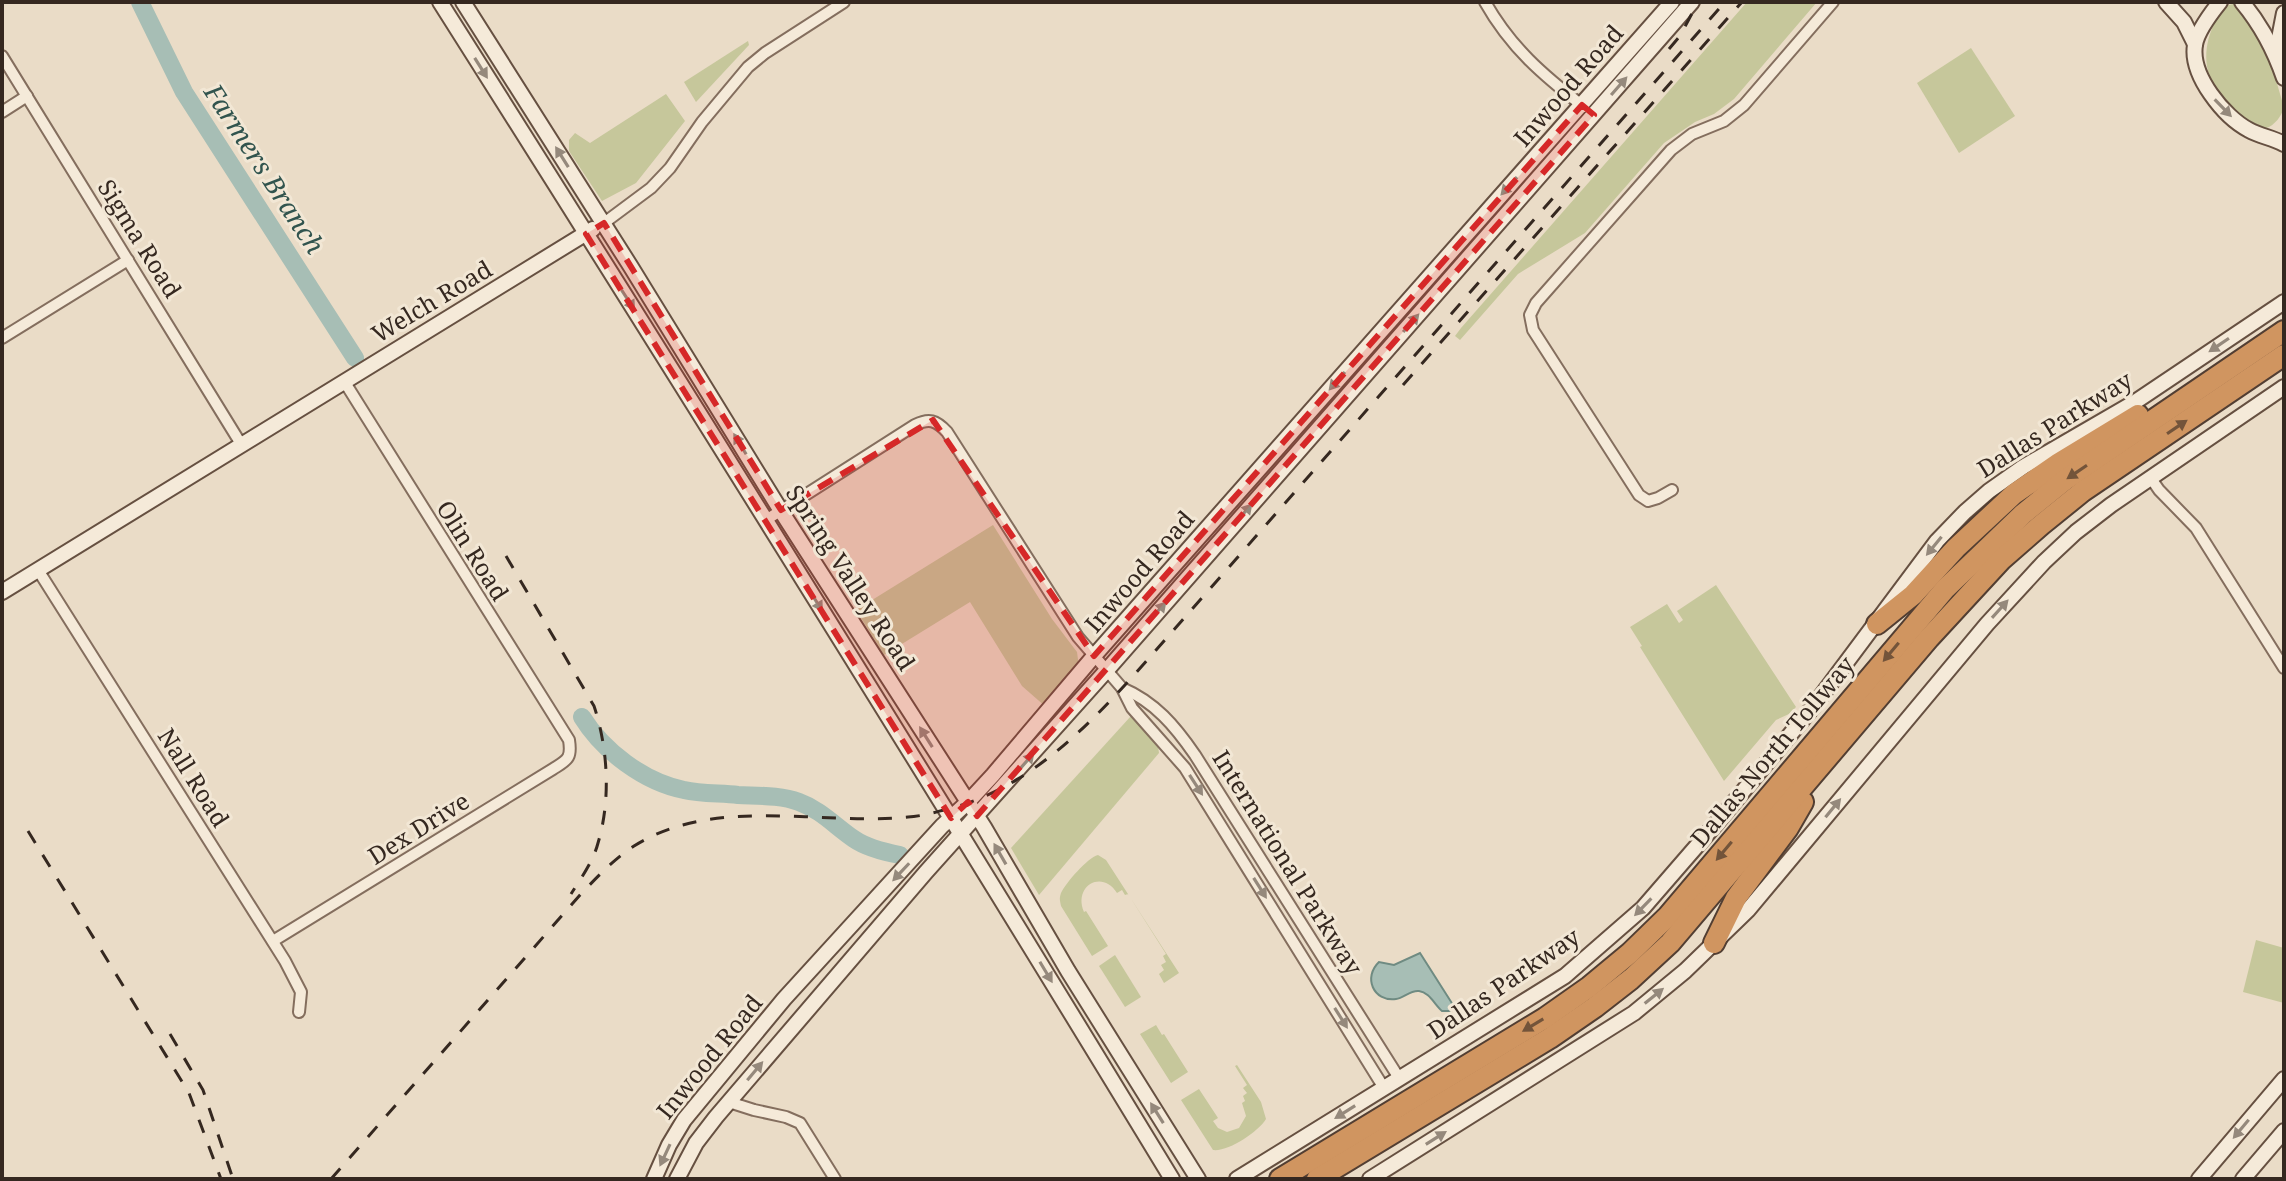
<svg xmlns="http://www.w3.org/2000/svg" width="2286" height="1181" viewBox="0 0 2286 1181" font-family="'Noto Serif',serif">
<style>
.green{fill:#c6c79b}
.water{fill:#a7beb5;stroke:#6f8b82;stroke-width:2}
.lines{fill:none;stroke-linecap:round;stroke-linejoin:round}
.river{stroke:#a7beb5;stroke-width:18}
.street-casing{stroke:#846e5e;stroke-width:14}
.secondary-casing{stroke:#665041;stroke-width:18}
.highway-casing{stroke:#523e32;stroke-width:24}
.street{stroke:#f5ead9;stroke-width:10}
.secondary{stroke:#f5ead9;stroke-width:14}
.highway{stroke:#d09560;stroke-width:20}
.rail{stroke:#352820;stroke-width:3;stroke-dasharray:14 14;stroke-linecap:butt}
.oneway{fill:#95897c}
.oneway2{fill:#73543a}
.marked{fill:#d62828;fill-opacity:0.2;stroke:#d62828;stroke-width:6;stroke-dasharray:16 10;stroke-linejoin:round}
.labels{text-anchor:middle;stroke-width:6;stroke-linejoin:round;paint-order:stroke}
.street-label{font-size:24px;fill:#352820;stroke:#f2e7d5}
.water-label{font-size:26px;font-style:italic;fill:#31544e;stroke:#f2e7d5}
</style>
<rect width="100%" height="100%" fill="#eadcc7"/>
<!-- green -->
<g class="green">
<path d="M1747,2h70l-83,97 -20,15 -19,8 -31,21 -79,90 -67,41 -58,66 -5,-4 6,-8z"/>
<path d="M2233,4c30,20 41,70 51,103 -2,9 -10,19 -18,21 -56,-21 -79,-71 -41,-122z"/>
<path d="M748,41l1,4 -53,57 -12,-20z"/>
<path d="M1971,48l44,68 -56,37 -42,-70z"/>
<path d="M666,94l19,27 -49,62 -34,18 -33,-50v-11l6,-7 15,10z"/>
<path d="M993,525l59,94 25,33 2,15 -33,40 -24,-21 -52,-84 -86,53 -28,-45z"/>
<path d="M1716,585l80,122 -7,7 -13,6 -52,61 -84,-134 2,-1 -12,-19 37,-23 12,19 4,-3 -6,-9z"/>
<path d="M1131,716l27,30 1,7 -120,142 -28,-47z"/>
<path d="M1098,855l8,5 73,113 -15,10 -5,-9 5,-4 -3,-5 5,-3 -3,-6 3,-2 -38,-60 -3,1 -3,-5 -5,3c-15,-24 -44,-7 -33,19l2,-1 22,35 -16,10 -31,-50c-1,-6 -2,-7 0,-13 5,-10 26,-35 37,-38z"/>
<path d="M2256,940l28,8v55l-41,-11z"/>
<path d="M1115,955l26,42 -16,10 -26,-41z"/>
<path d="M1156,1025l6,10 2,-1 24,38 -17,11 -31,-49z"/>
<path d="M1237,1065l24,37 5,17c-8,13 -38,33 -53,31l-32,-50 18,-11 19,29 -5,3 5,7 9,4 12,-4 7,-12 -4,-13 3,-2 -2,-5 4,-3 -4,-5 4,-3 -12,-19z"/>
</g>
<!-- water -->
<path class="water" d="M1420,953l35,55 -6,3h-7c-7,-6 -13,-19 -23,-20 -9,-1 -15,7 -23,8 -23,3 -33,-22 -17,-37l15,3z"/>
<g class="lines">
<!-- river -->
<g class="river">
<path d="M140,2l44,90 171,266"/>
<path d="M582,717c21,34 62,65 102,73 17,4 37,3 54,5 20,1 42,0 61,7 22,8 36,24 55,37 13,9 30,13 46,16"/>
</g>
<defs>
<g id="street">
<path d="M1485,2c26,46 58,73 99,105"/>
<path d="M2,56l239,388"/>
<path d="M2,112l25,-16"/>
<path d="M604,223l47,-35 19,-20 32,-46 46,-55 17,-14 79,-51"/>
<path d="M2,338l126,-78"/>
<path d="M2150,477l9,13 37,38 88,140"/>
<path d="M1672,490l-14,8 -10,3 -9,-6 -106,-165 -3,-15 6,-12 135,-153 21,-16 32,-13 20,-16 89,-103"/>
<path d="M766,520l149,-95c14,-7 21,-5 32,7l131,205 44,51 10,20 53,60 199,320"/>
<path d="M38,570l247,391 16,31 -2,20"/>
<path d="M1122,688c33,14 53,38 73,67l204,323"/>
<path d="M273,941l280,-172c14,-9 19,-10 16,-29l-225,-359"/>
<path d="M729,1102l25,8 32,7 14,6 35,56"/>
</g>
<g id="secondary">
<path d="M440,2c247,390 492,782 732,1177"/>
<path d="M463,2l168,265 150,244 203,316 84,144 130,208"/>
<path d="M2166,2l18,20 11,22"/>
<path d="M2220,2c-8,10 -23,30 -25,43 -5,30 29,72 54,85 11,6 24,8 35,14"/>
<path d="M2242,2c20,24 32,47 42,76"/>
<path d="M2276,54l8,-41"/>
<path d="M2,592l591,-363"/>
<path d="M654,1179l15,-34 15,-25 100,-121 158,-173 26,-24 25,-27 101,-119 578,-654"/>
<path d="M677,1179l19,-36 20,-26 210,-245 181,-202 585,-668"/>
<path d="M1237,1179l328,-203 78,-68 72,-83 98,-118 124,-166 28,-29 24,-21 34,-24 112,-65 149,-100"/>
<path d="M1370,1179l264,-166 51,-42 63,-61 239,-286 57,-62 32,-30 35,-27 173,-118"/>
<path d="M2199,1179l85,-100"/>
<path d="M2243,1179l41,-48"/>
</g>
<g id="highway">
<path d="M1877,624l36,-29 43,-47 58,-54 45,-31 79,-48"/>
<path d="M1714,943l22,-45 52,-70 15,-26"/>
<path d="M1280,1179l265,-161 44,-31 41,-34 38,-37 277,-327 78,-75 42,-34 219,-149"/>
<path d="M1317,1179l233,-141 45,-31 36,-28 39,-36 259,-305 72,-78 40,-35 42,-34 201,-136"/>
</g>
</defs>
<!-- street casing -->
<use href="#street" class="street-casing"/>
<!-- secondary casing -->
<use href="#secondary" class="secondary-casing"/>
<!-- highway casing -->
<use href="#highway" class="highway-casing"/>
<!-- street -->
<use href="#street" class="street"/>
<!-- secondary -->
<use href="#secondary" class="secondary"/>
<!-- highway -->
<use href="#highway" class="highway"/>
<!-- rail -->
<g class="rail">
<path d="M1669,49l11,-13 18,-34"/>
<path d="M1403,385l339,-383"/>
<path d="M506,556l88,150c14,42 17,94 4,137 -5,19 -17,35 -27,51"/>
<path d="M28,831l161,262 32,86"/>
<path d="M170,1034l33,56 30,89"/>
<path d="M331,1179l249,-284c17,-18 34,-36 54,-49 82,-51 184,-20 274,-29 16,-1 32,-6 47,-10 81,-23 141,-89 195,-150l575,-655"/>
</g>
</g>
<!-- one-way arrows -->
<defs><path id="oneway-solid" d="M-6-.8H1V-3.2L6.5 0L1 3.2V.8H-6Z" transform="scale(2)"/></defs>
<g class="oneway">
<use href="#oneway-solid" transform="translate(481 68) rotate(58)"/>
<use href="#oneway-solid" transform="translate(1619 86) rotate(-49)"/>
<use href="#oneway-solid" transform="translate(2223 108) rotate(46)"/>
<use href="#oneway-solid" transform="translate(562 157) rotate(-122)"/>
<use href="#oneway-solid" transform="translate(1509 186) rotate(132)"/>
<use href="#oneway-solid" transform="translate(628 300) rotate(57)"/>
<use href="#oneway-solid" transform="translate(1411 323) rotate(-49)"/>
<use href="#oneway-solid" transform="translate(2219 345) rotate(146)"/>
<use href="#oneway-solid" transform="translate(1337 381) rotate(131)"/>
<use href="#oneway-solid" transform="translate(740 444) rotate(-121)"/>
<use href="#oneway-solid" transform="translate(1244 513) rotate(-49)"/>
<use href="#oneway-solid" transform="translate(1934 546) rotate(129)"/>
<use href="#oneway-solid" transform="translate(816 601) rotate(58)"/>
<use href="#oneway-solid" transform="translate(2000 609) rotate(-48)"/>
<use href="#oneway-solid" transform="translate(1158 611) rotate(-49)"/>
<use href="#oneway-solid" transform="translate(926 737) rotate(-122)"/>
<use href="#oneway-solid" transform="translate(1026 762) rotate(-49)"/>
<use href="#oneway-solid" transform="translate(1196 785) rotate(57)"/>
<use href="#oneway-solid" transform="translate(1833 808) rotate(-51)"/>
<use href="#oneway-solid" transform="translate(1000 854) rotate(-120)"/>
<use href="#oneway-solid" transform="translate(901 872) rotate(133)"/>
<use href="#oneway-solid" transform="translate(1260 888) rotate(58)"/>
<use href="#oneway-solid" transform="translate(1643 907) rotate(134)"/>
<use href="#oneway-solid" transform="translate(1046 972) rotate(59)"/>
<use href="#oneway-solid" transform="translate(1654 996) rotate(-39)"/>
<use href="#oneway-solid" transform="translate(1341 1018) rotate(58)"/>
<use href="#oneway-solid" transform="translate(755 1071) rotate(-50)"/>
<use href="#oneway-solid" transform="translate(1345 1112) rotate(148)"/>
<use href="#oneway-solid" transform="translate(1157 1113) rotate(-122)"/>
<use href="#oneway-solid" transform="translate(2241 1129) rotate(130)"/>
<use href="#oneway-solid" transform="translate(1436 1138) rotate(-32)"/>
<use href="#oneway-solid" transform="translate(665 1155) rotate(115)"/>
</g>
<g class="oneway2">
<use href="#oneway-solid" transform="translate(2177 427) rotate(-34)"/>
<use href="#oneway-solid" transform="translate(2077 472) rotate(146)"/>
<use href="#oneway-solid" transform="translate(1891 652) rotate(130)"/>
<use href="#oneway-solid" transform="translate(1724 851) rotate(130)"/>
<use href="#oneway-solid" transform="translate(1533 1025) rotate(149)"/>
</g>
<!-- marked area -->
<path class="marked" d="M1582,105l12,10 -617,701 -9,-14 -17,16 -365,-584 18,-11 177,287 152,-90 161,236z"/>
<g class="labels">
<!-- street labels -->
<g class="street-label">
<text transform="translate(1569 86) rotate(-49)" y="8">Inwood Road</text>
<text transform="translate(139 239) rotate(58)" y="8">Sigma Road</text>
<text transform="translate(432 302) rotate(-31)" y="8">Welch Road</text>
<text transform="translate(2055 425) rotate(-32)" y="8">Dallas Parkway</text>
<text transform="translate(472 551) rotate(58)" y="8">Olin Road</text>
<text transform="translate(1140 572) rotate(-49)" y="8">Inwood Road</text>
<text transform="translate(850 578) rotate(57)" y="8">Spring Valley Road</text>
<text transform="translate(1773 752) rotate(-50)" y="8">Dallas North Tollway</text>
<text transform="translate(193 778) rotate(58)" y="8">Nall Road</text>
<text transform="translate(419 829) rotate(-32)" y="8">Dex Drive</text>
<text transform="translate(1287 863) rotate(58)" y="8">International Parkway</text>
<text transform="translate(1504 984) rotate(-34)" y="8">Dallas Parkway</text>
<text transform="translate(710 1057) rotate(-51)" y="8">Inwood Road</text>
</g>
<!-- water labels -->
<g class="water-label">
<text transform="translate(264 169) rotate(57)" y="9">Farmers Branch</text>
</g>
</g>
<!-- border -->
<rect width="2286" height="1181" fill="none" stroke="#352820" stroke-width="8"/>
</svg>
